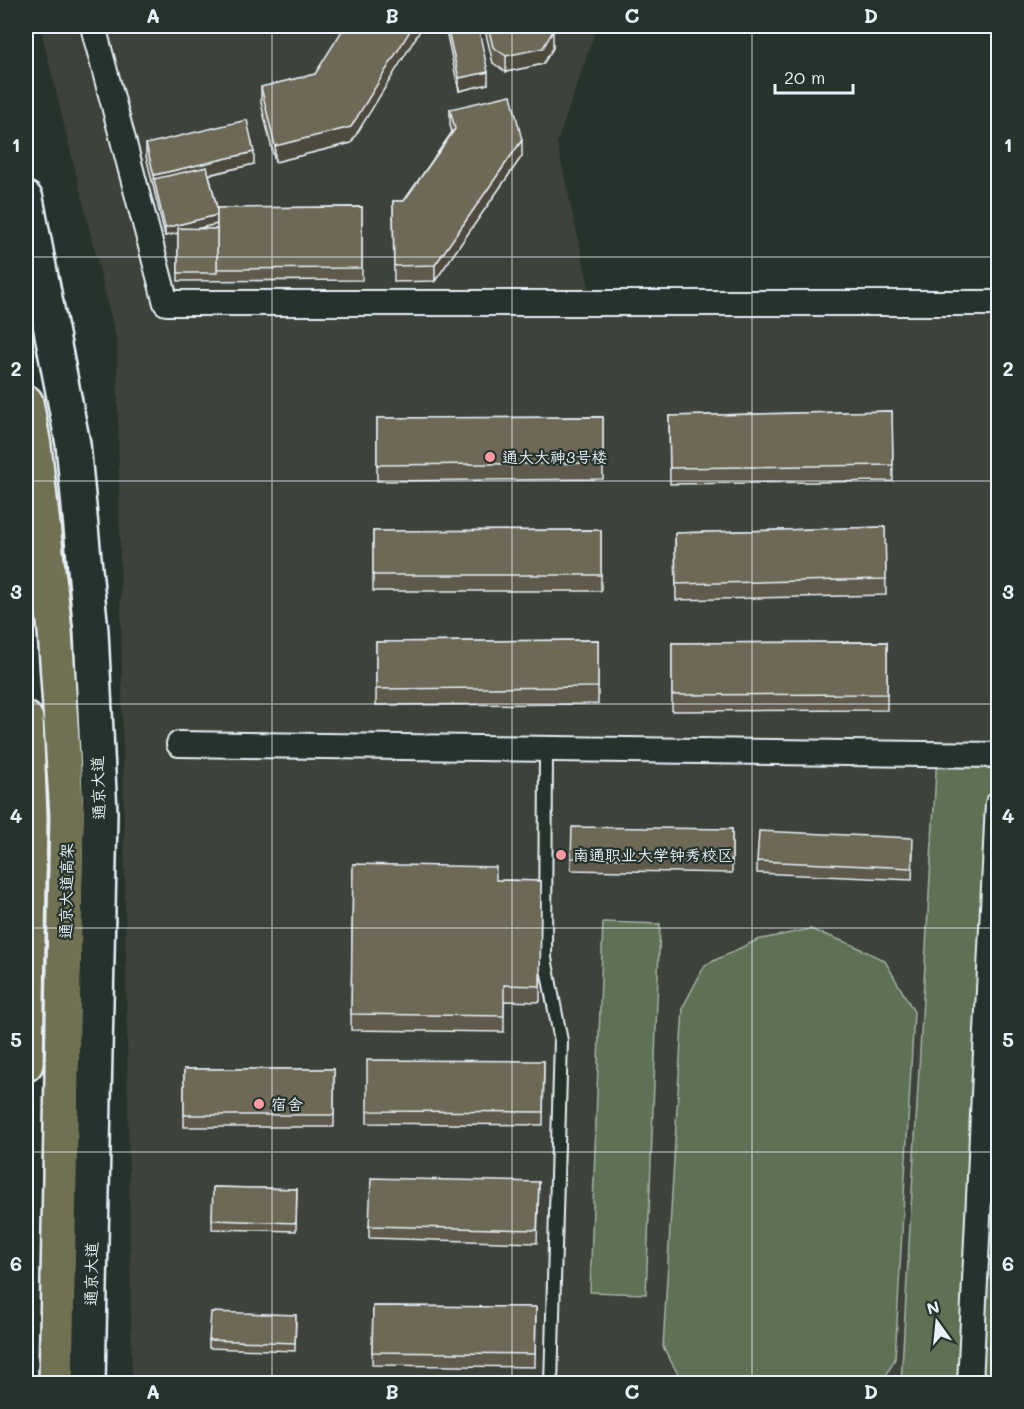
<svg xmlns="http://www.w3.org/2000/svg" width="1024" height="1409" viewBox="0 0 1024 1409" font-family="Mali,'LXGW WenKai TC',sans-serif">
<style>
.built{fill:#3c433a}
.green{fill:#5e7154;stroke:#a3b1a6;stroke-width:1.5}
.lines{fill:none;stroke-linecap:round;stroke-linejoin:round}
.service-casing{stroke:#e8f1f8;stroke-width:16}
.minor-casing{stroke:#e8f1f8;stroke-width:28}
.secondary-casing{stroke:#e8f1f8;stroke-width:38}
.trunk-casing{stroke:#e8f1f8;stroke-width:38}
.service{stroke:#26332d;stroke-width:12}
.minor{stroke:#26332d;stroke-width:24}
.secondary{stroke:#26332d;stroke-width:33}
.trunk{stroke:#706f52;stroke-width:33}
.wall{fill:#5f5a4b;stroke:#e8f1f8;stroke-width:1.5;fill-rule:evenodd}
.shaded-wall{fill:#4d4a3d;stroke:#e8f1f8;stroke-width:1.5}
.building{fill:#6e6957;stroke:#e8f1f8;stroke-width:1.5}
.grid{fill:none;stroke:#e8f1f8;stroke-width:1.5;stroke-opacity:0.55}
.poi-dot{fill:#ff9aa2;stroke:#26332d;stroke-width:2}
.labels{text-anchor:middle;stroke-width:4.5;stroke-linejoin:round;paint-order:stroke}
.poi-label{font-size:16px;fill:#e8f1f8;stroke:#26332d;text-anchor:start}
.street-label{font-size:16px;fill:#e8f1f8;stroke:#26332d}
.neatline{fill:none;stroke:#e8f1f8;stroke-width:2}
.grid-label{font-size:20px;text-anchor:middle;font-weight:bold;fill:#e8f1f8}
</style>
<rect width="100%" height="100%" fill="#26332d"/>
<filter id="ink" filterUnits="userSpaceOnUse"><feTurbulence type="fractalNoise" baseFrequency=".0167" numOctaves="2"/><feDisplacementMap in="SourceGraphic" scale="12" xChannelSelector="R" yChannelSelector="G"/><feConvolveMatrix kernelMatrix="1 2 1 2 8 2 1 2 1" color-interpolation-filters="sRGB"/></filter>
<g filter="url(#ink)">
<!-- built -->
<path class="built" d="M40,26h557l-40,117 33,149 408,-4v1095h-866l-15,-1041z"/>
<!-- green -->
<g class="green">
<path d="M937,754h61v629l-97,1z"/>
<path d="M603,922l57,2 -14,370 -56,-2z"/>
<path d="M810,929l43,16 32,16 29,51 -19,347 -13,24h-199l-20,-36 20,-340 22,-42 52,-25z"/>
</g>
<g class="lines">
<defs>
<path id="service" d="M546,749l-1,209 16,83 -10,343"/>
<g id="minor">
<path d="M93,26l73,277h832"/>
<path d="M179,744l819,11"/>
<path d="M970,1384l28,-580"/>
</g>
<path id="secondary" d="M26,199l47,245 18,187 9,182 -12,571"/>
<g id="trunk">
<path d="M26,402l8,44 21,185 12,184 -11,569"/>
<path d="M26,719l4,97 -4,248"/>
</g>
</defs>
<!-- service casing -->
<use href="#service" class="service-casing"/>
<!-- minor casing -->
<use href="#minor" class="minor-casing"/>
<!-- secondary casing -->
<use href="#secondary" class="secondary-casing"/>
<!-- trunk casing -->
<use href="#trunk" class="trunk-casing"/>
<!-- service -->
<use href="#service" class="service"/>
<!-- minor -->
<use href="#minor" class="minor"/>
<!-- secondary -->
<use href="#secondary" class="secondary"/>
<!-- trunk -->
<use href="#trunk" class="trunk"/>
</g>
<!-- wall -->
<g class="wall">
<path d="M445,26h33l10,58 -29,7z"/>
<path d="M484,26h67l2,22 -10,16 -37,8 -13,-9z"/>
<path d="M315,74l36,69 -76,19 -14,-59v-16z"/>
<path d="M450,109l72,47 -87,125 -41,1 -1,-81h11l48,-69 -2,-7z"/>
<path d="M146,144l108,20 -45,11 8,33 145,-1v73l-184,1v-48l-13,3 -19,-80zM217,224v5h-20z"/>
<path d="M892,411l1,70 -223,3 -1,-68z"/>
<path d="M603,417v62l-226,2v-63z"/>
<path d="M885,527l1,68 -210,5 -1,-67z"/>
<path d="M601,530v61h-228v-60z"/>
<path d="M598,640v64l-222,1v-63z"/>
<path d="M887,642v68l-215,1v-68z"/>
<path d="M732,829v44l-161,-3v-12z"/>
<path d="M913,851l-1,29 -155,-7v-12z"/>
<path d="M353,864l143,16 45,1 -1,121 -36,-1v31l-153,-2z"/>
<path d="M544,1061l-1,64 -176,-2v-12z"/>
<rect x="184" y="1069" width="150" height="58"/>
<path d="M539,1182l-2,61 -168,-5v-12z"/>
<path d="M213,1187l84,2 -1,42 -84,-2z"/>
<path d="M373,1306l163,1 -1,60 -163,-2z"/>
<path d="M296,1315l-1,36 -86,-3v-8z"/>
</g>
<!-- shaded-wall -->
<g class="shaded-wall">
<path d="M413,26h10l-72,117 -76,19v-16z"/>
<path d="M553,31v17l-10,16 -37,8v-16z"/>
<path d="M488,72v12l-29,7v-13z"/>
<path d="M522,140v16l-87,125v-16z"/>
<path d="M254,152v12l-98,23 -2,-12z"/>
<path d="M217,215v9l-52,12v-8z"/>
</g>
<!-- building -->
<g class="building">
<path d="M345,26h68l-62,101 -76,19 -14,-59 54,-13z"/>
<path d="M447,26h31l10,46 -29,6z"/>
<path d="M488,26h63l2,5 -10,17 -37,8 -13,-9z"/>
<path d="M511,95l11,45 -87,125 -41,1 -1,-65h11l51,-72 -5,-20z"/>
<path d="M247,120l7,32 -100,23 -8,-31z"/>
<path d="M207,167l10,41v7l-52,13 -11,-49z"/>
<path d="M362,207v61l-145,1v-61z"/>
<path d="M178,228l39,1v44h-39z"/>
<path d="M892,411l1,54 -223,3 -1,-52z"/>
<path d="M603,417v46l-226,2v-47z"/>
<path d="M885,527l1,52 -210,5 -1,-51z"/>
<path d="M601,530v45h-228v-44z"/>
<path d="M598,640v47l-222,2v-47z"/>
<path d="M887,642v52l-215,1v-52z"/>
<path d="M572,827l160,2v31l-161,-2z"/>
<path d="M759,831l154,7 -1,30 -155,-7z"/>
<path d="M353,864l143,3v13l45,1 -1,105 -36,-1v31l-153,-2z"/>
<path d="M367,1060l177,1 -1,51 -176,-1z"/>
<rect x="184" y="1069" width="150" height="46"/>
<path d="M371,1178l168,4 -2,48 -168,-4z"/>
<path d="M213,1187l84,2 -1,34 -84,-3z"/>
<path d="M373,1306l163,1 -1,47 -163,-2z"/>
<path d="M211,1312l85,3 -1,28 -86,-3z"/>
</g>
</g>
<!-- grid -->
<path class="grid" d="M272,26v1358M512,26v1358M752,26v1358M26,257h972M26,481h972M26,704h972M26,928h972M26,1152h972"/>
<!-- markers -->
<g class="poi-dot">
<circle cx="490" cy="457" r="6"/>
<circle cx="561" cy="855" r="6"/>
<circle cx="259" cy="1104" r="6"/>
</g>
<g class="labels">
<!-- poi labels -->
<g class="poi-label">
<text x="502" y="463">通大大神3号楼</text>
<text x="573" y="861">南通职业大学钟秀校区</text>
<text x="271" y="1110">宿舍</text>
</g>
<!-- street labels -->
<g class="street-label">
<text transform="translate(98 788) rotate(-92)" y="6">通京大道</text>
<text transform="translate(66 891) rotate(-89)" y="6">通京大道高架</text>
<text transform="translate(91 1274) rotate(-89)" y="6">通京大道</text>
</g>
</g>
<!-- margin -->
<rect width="1024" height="1409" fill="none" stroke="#26332d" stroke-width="66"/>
<!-- north arrow -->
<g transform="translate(937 1322) rotate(345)" stroke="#26332d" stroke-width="4.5" paint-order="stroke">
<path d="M0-4.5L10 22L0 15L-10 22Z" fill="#e8f1f8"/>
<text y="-9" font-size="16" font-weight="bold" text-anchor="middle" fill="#e8f1f8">N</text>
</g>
<!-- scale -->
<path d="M775 84v9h78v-9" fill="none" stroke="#e8f1f8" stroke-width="3"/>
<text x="784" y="84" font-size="18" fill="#e8f1f8" stroke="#26332d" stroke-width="4.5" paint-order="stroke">20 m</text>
<rect x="33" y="33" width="958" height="1343" class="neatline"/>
<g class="grid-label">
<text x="153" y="23">A</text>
<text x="392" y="23">B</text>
<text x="632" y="23">C</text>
<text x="871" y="23">D</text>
<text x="16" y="152">1</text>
<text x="1008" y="152">1</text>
<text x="16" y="376">2</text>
<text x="1008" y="376">2</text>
<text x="16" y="599">3</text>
<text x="1008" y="599">3</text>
<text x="16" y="823">4</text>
<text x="1008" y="823">4</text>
<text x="16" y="1047">5</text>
<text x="1008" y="1047">5</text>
<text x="16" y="1271">6</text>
<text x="1008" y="1271">6</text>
<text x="153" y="1399">A</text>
<text x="392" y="1399">B</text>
<text x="632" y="1399">C</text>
<text x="871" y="1399">D</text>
</g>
</svg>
